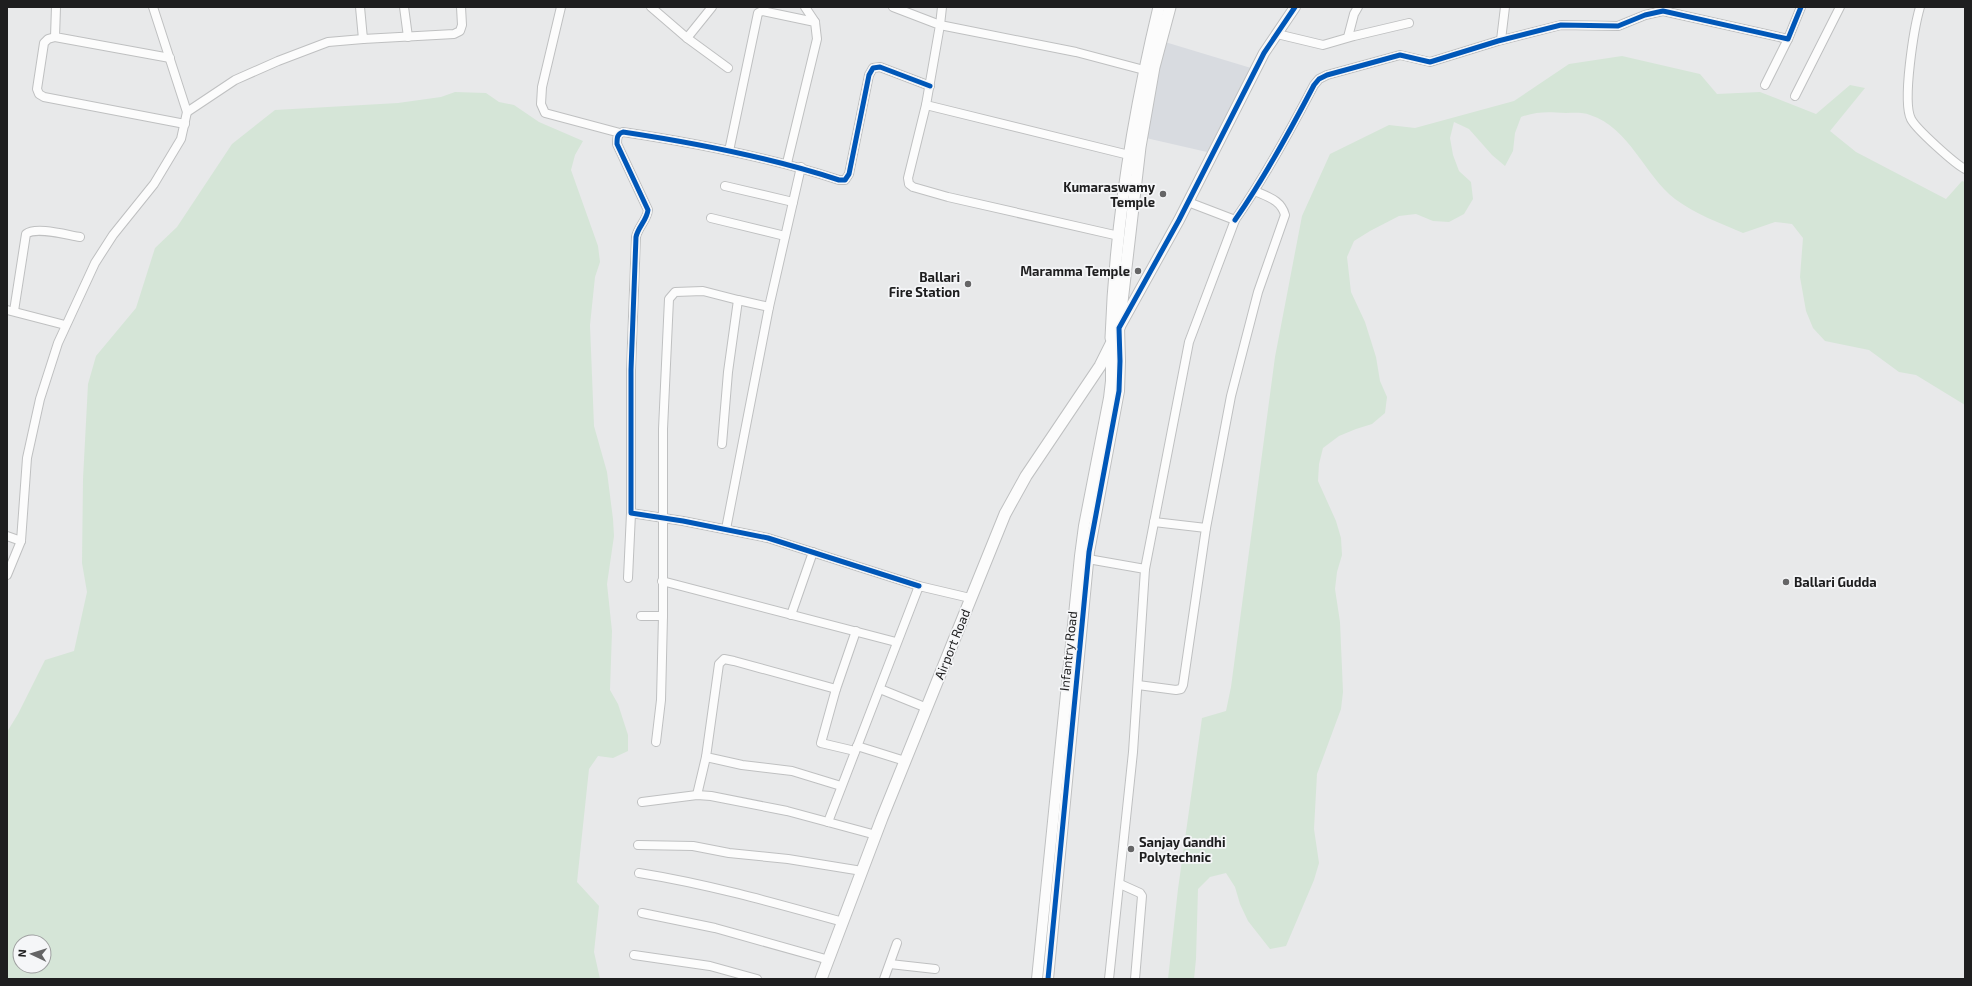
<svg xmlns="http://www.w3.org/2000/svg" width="1972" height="986" viewBox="0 0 1972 986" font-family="'Exo 2',sans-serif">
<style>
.built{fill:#d8dbe0}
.green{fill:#d5e5d7;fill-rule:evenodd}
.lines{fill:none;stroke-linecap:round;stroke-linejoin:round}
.minor-casing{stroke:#bfc0c1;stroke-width:10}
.tertiary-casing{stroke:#bfc0c1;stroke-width:12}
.secondary-casing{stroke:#bfc0c1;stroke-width:13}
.minor{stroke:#fcfcfc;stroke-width:8}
.tertiary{stroke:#fcfcfc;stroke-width:10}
.secondary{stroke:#fcfcfc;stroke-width:11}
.cycleway-casing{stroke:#f5f6f8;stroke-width:8}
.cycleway{stroke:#0057b8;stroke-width:5}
.poi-dot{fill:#656566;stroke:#f5f6f8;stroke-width:1.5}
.labels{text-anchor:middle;stroke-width:3.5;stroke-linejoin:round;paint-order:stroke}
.poi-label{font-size:13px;font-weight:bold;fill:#1e1e1f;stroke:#f5f6f8;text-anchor:end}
.street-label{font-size:13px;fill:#1e1e1f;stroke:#f5f6f8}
</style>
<rect width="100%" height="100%" fill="#e8e9ea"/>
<!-- built -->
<path class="built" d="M1165,42l86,26 -44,84 -61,-14z"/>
<!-- green -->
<g class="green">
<path d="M1622,56l78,18 17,20 43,-2 56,22 34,-29 15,3 -35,43 26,21 90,47 16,-18 3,1v223l-49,-30 -17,-3 -30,-22 -44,-9 -12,-13 -7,-17 -6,-34 3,-39 -11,-14 -17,-2 -32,11c-23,-10 -48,-19 -68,-34 -31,-24 -45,-71 -85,-84 -7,-3 -17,-2 -24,-2 -18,-1 -28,-2 -45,4l-6,16 -2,18 -8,15 -13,-11 -23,-26 -15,-7 -4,16 3,17 6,16 12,11 2,17 -9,15 -15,8 -16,-1 -17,-7 -17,2 -29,15 -16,10 -7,16 4,35 14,30 11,35 4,24 7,16 -2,16 -13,11 -16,5 -17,7 -16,12 -4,16 -1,17 18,40 5,17 1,17 -5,17 -2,17 5,33 3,70 -2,17 -24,65 -3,55 5,34 -5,17 -28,66 -16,3 -22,-28 -8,-17 -5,-17 -9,-14 -16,4 -12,12 -2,70 -2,20h-26l10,-90 24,-171 24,-7 5,-24 44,-330 27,-141 28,-62 59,-29 26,3 99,-27 55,-37z"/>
<path d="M455,92l31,1 13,9 15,3 25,17 44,19 -8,14 -4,15 27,76 2,16 -5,15 -5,48 4,101 13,46 6,47 1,17 -7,48 5,47 -2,59 8,14 10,31v16l-15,7 -15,-2 -9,13 -12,113 22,24 -5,46 6,27h-593v-247l11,-18 27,-54 29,-9 13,-59 -5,-29 1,-84 5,-95 8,-28 40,-48 19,-60 22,-21 55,-83 43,-34 123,-7 43,-6zM20,942h24v24h-24z"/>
</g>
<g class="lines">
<defs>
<g id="minor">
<path d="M56,7l-1,30 115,21"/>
<path d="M153,7l34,105 48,-32 43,-19 50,-19 35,-3"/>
<path d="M360,7l3,32 91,-5 6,-3 2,-6 -1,-18"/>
<path d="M404,7l4,30"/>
<path d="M561,7l-19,80 -1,17 4,9 75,20"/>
<path d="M651,7l36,31 25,-31"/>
<path d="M805,7l10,15"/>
<path d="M893,7l47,18 -14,80 203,50"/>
<path d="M942,7l-2,18 136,27 68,18"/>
<path d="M1920,7c-6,21 -18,94 -9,112 5,10 44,45 54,50"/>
<path d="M1277,34l46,11 31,-9 55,-13"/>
<path d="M55,37l-7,2 -4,4 -7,46 2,5 5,3 141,27"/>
<path d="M1348,37l6,-23 4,-7"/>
<path d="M687,38l41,30"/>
<path d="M1501,40l4,-33"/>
<path d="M1765,85l23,-46"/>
<path d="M1795,96l45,-89"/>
<path d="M926,105l-18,73 1,6 4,3 35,10 171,39"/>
<path d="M729,151l29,-138 4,-2 53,11 2,17 -30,124"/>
<path d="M725,186l68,16"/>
<path d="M711,218l74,18"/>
<path d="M1235,220c30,-43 55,-89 79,-135l5,-6 8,-4 73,-20 30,7 68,-21 63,-16 57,1 27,-11 18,-4 125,28 13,-32"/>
<path d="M7,310l58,15"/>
<path d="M14,311l12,-77c10,-8 41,1 54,3"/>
<path d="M722,444l6,-72 10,-72 31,7 32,-140"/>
<path d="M1154,522l52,6"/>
<path d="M726,529l43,-222"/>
<path d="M7,536l14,5 6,-83 13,-59 18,-56 37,-80 18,-28 41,-51 27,-45 6,-27"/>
<path d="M1088,559l57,10 -12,183 -24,227"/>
<path d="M1145,569l44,-227 46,-122 -47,-18"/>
<path d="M7,575l14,-34"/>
<path d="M628,578l3,-65"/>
<path d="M662,581l234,61"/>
<path d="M919,586l-151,-48 -85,-17 -52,-8v-143l5,-133c2,-10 11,-17 12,-27l-31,-66c0,-6 0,-10 6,-12 73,11 146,25 216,48h6l4,-6 20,-99 4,-7 7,-1 50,19"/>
<path d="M791,615l22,-63"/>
<path d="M641,616h22l-2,84 -5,42"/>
<path d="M663,616v-187l6,-130 6,-7 28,-1 35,9"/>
<path d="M1138,685l38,5 5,-1 2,-4 23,-157 25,-132 27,-104 27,-77c-4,-15 -17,-18 -30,-24"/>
<path d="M836,689l20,-58"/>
<path d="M880,689l47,19"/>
<path d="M857,746l48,15"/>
<path d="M841,786l-49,-15 -50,-6 -36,-8 13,-93 5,-5 10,2 102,28 -15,54 34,8"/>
<path d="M697,795l9,-38"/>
<path d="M642,802l55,-7 14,1 76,15 89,24"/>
<path d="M828,822l91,-236 51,12"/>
<path d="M638,845l55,1 36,7 59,6 74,12"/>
<path d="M639,873c69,11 136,30 204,49"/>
<path d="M1120,884l20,9 2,3 -7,83"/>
<path d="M642,913l73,15 114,32"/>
<path d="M634,955l76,11 47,13"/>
<path d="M890,964l45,5"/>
<path d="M884,979l13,-36"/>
</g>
<g id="tertiary">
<path d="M1037,979l43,-423 4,-30 25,-128 2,-17v-37"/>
<path d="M1048,979l41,-427 30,-161 1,-30 -1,-33 60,-108 85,-167 31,-46"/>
</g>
<g id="secondary">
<path d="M1111,338c4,-112 22,-223 48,-331"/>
<path d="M821,979l61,-161 123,-304 21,-38 74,-110 19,-38 21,-181 14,-80 16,-60"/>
</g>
</defs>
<!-- minor casing -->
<use href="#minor" class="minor-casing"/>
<!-- tertiary casing -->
<use href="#tertiary" class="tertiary-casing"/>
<!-- secondary casing -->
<use href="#secondary" class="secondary-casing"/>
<!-- minor -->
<use href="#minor" class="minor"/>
<!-- tertiary -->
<use href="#tertiary" class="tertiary"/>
<!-- secondary -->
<use href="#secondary" class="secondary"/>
<defs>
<g id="cycleway">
<path d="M1235,220c30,-43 55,-89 79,-135l5,-6 8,-4 73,-20 30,7 68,-21 63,-16 57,1 27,-11 18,-4 125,28 13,-32"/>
<path d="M919,586l-151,-48 -85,-17 -52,-8v-143l5,-133c2,-10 11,-17 12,-27l-31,-66c0,-6 0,-10 6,-12 73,11 146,25 216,48h6l4,-6 20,-99 4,-7 7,-1 50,19"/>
<path d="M1048,979l41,-427 30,-161 1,-30 -1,-33 60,-108 85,-167 31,-46"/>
</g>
</defs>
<!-- cycleway casing -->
<use href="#cycleway" class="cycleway-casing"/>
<!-- cycleway -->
<use href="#cycleway" class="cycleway"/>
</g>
<!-- markers -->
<g class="poi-dot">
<circle cx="1163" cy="194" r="4"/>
<circle cx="1138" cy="271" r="4"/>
<circle cx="968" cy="284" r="4"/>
<circle cx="1786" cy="582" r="4"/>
<circle cx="1131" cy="849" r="4"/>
</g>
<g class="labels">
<!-- poi labels -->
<g class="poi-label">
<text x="1155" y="192">Kumaraswamy<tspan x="1155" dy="15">Temple</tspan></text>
<text x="1130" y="276">Maramma Temple</text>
<text x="960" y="282">Ballari<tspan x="960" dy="15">Fire Station</tspan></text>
<text x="1794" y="587" text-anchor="start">Ballari Gudda</text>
<text x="1139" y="847" text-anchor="start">Sanjay Gandhi<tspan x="1139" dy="15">Polytechnic</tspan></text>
</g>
<!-- street labels -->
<g class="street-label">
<text transform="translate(952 644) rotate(-68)" y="5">Airport Road</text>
<text transform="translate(1068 651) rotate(-84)" y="5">Infantry Road</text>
</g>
</g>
<!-- border -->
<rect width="1972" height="986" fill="none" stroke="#1e1e1f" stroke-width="16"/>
<!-- north arrow -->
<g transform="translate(32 954) rotate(274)"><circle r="19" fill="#f5f6f8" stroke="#9fa0a1"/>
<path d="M0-3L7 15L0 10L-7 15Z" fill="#656566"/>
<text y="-6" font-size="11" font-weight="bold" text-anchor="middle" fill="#1e1e1f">N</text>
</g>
</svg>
